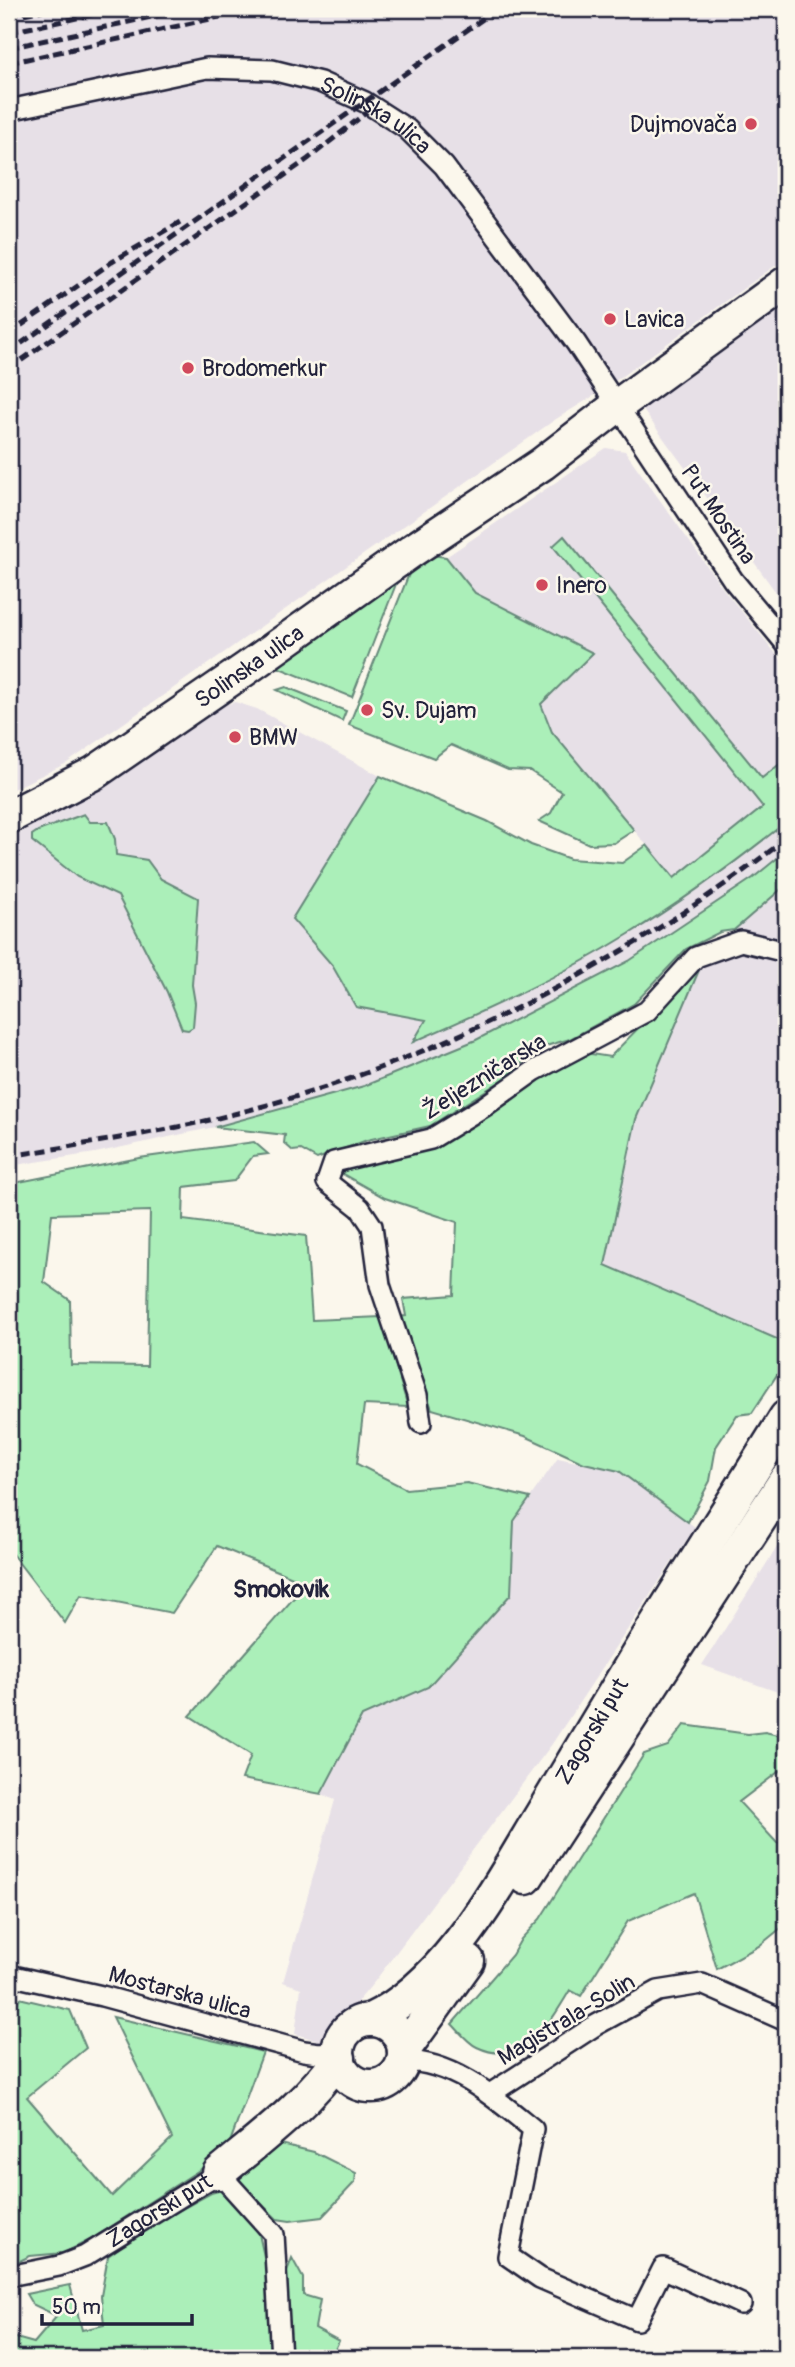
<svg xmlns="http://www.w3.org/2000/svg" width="795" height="2367" viewBox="0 0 795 2367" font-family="Pangolin,sans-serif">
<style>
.built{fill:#e7e0e7}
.green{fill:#abefb9;stroke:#66887a;stroke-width:2;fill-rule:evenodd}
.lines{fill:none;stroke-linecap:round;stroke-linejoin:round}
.minor-casing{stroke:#22223b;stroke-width:24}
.primary-casing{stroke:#22223b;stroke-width:37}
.minor{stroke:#fbf7ec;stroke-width:19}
.primary{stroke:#fbf7ec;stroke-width:32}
.rail{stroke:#22223b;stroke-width:5;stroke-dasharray:10 5;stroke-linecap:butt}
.poi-dot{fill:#d1495b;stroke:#fbf7ec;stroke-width:2.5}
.labels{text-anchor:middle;stroke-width:5;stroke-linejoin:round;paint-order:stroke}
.street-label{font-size:23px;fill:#22223b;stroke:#fbf7ec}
.poi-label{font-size:23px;fill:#22223b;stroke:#fbf7ec;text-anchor:start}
.neighbourhood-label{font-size:24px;font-weight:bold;fill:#22223b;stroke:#fbf7ec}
</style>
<rect width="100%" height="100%" fill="#fbf7ec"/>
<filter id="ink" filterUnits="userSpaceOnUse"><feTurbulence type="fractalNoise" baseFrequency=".0143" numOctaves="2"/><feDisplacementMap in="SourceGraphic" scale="14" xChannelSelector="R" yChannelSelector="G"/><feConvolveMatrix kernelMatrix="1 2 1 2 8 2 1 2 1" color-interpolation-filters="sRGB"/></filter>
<g filter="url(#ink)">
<!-- built -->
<g class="built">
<path d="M9,9h777v249l-186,134 -44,27 -489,344 -58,28z"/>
<path d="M786,299v307l-146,-200z"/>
<path d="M606,448l19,3 99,139 62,76v93l-24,20 -198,-243 -11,10 211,261 -90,71 -122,-146 -11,-28 52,-51 -118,-60 -29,-36z"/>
<path d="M235,702l22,7 123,67 -88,143 40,46 24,42 71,13 -13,21 88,-38 127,-69 119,-81 38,-31v29l-33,27 -124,83 -153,79 -112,46 -149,41 -120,26 -86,13v-327l80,-45 110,-71 22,-17z"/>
<path d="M786,885v60l-52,-15z"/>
<path d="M737,948l49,13v382l-181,-78 31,-146 66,-156z"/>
<path d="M558,1458l61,13 76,56 -143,217 -177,237 -51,61 -29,-8 6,-46 -18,-6 52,-182 -14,-6 41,-78 66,-29 83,-93 3,-74z"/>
<path d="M786,1533v162l-84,-30z"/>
</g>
<!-- green -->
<g class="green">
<path d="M564,536l198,242 24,-19v63c-50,40 -103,79 -157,112 -69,43 -143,76 -216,108l13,-22 -70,-13 -24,-42 -40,-46 88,-143 107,45 44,24 39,14 52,4 25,-18 27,33 89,-71 -210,-261z"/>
<path d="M431,555l15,2 29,36 118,60 -52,51 11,28 82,98 -20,13 -25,1 -50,-23 12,-8 11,-21 -32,-21 -22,-1 -57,-25 -17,13 -85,-33 62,-156z"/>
<path d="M398,579l-46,118 -75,-30z"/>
<path d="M286,687l60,24 -4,10 -65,-31z"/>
<path d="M84,814l6,8h18l7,17 1,16 31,5 14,19 37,19 -6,87 3,18 -2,24 -5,3 -6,-1 -15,-37 -49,-96 -41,-19 -45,-36v-6l6,-4z"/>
<path d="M786,851v34l-52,45 -14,2 -34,17 -52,55 -64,35 -31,9 -32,29 -77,49 -63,14 -50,19 -16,-9 -8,1 -9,-8 1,-8 -70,-8 149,-41 112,-46 153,-79 124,-83z"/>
<path d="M702,963l-66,156 -31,146 181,78v18l-34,52 -15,2 -21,32 -6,34 -22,41 -69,-51 -35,-8 -59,-27 -93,-27 -35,-92 9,-1 -3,-17 51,-4 3,-73 -72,-24 -44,-25 197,-95 47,-25 25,4z"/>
<path d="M254,1142l14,12 -15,2 -19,25 -50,6 -1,33 123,16 6,84 69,-3 27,90 -44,-2 -7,59 49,25 61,-6 63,15 -16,23 -3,73 -83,93 -66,29 -41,78 -79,-15 9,-24 -61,-39 117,-133 -90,-37 -45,67 -91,-18 -16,28 -56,-73v-366l130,-26zM150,1211l-3,155 -76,-1 -1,-65 -26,-18 8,-68z"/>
<path d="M684,1725l64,9 17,-2 21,5v29l-47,36 38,41 9,1v80l-27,22 -42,23 -23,-76 -66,28 -47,75 -11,-6c-20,34 -47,79 -93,57 -9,-4 -18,-16 -25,-23l60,-69 9,-16 19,-20 104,-165 24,-8z"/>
<path d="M19,1998l51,12 16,38 -59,49 85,99 60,-58 -59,-121 150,35 -37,101 -136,87 -26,13 -34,3 -21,10v-242z"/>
<path d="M272,2142l42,10 42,21 -1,9 -33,35 -32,4 -13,-2 -40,-39 20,-26z"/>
<path d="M222,2190l23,22 14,22 8,36 6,88h-264v-22l25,7 23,-27 -25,-12 -6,-10 44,-9 12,45 22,-5 -3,-29 7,-40 37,-27 66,-36z"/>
<path d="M292,2258l11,20v17l17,5 -5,28 24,13 -8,17h-44l-4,-76z"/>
</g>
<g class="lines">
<defs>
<g id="minor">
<path id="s1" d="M9,110l198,-42 65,2 48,12 45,20 42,27 37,37 132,177 157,237 53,64"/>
<path d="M421,1423l-4,-28 -37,-110 -8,-59 -12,-18 -33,-26 7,-20 97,-23 54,-33 49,-35 113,-60 49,-54 45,-16 45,11"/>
<path d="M9,1975l93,21 202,55 15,2 19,-2"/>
<path d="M403,2061c51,0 92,37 130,68l-25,127 32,22 97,42 26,-52 78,36"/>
<path d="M490,2094l106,-69 62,-34 44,-7 84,37"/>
<path id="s2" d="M9,2276l50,-10 26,-10 134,-83 55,61 7,124"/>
</g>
<g id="primary">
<path id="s3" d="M9,817l85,-44 153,-105 166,-118 129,-86 75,-58 169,-123"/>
<path d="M526,1878l260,-399"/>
<path id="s4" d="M370,2020c78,-37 128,-134 171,-205 31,-52 62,-103 93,-155 50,-82 102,-162 152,-243"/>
<circle cx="371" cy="2053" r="33"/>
<path d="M404,2050l64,-89"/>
<path d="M219,2173c43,-36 88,-69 120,-115"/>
</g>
</defs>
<!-- minor casing -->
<use href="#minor" class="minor-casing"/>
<!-- primary casing -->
<use href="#primary" class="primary-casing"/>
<!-- minor -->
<use href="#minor" class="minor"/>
<!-- primary -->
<use href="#primary" class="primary"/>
<!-- rail -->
<g class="rail">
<path d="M9,17l39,-8"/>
<path d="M9,32l112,-23"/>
<path d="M9,48l179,-39"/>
<path d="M9,63l247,-54"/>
<path d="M9,334l103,-72 68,-40"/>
<path d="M9,352l488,-343"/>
<path d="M9,369l299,-210 59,-47"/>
<path d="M9,1156c64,-10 129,-20 192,-34 213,-49 413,-150 585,-283"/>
</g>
</g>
</g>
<!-- markers -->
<g class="poi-dot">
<circle cx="751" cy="124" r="7"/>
<circle cx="610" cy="319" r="7"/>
<circle cx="188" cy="368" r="7"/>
<circle cx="542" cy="585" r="7"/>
<circle cx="367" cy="710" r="7"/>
<circle cx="235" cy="737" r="7"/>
</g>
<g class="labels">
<!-- street labels -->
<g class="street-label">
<text dy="8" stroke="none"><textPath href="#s1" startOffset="382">Solinska ulica</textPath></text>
<text transform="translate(719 514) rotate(56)" y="8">Put Mostina</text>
<text dy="8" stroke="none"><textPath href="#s3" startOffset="284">Solinska ulica</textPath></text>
<text transform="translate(484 1076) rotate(-32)" y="8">Željezničarska</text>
<text dy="8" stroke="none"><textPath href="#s4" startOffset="369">Zagorski put</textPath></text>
<text transform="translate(180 1992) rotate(15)" y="8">Mostarska ulica</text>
<text transform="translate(566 2019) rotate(-31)" y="8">Magistrala-Solin</text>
<text dy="8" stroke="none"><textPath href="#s2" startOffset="166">Zagorski put</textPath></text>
</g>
<!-- poi labels -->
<g class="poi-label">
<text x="737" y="132" text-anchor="end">Dujmovača</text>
<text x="624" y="327">Lavica</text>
<text x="202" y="376">Brodomerkur</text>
<text x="556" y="593">Inero</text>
<text x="381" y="718">Sv. Dujam</text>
<text x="249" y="745">BMW</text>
</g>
<!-- neighbourhood labels -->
<g class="neighbourhood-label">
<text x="281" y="1597">Smokovik</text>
</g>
</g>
<!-- margin -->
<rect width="795" height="2367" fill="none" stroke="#fbf7ec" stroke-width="35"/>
<rect x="18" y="18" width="760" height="2332" fill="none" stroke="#22223b" stroke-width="2.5" filter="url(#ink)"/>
<!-- scale -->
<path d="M42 2314v10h150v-10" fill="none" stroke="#22223b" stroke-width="3.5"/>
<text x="52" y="2314" font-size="21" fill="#22223b" stroke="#fbf7ec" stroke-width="5" paint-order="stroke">50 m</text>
</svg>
